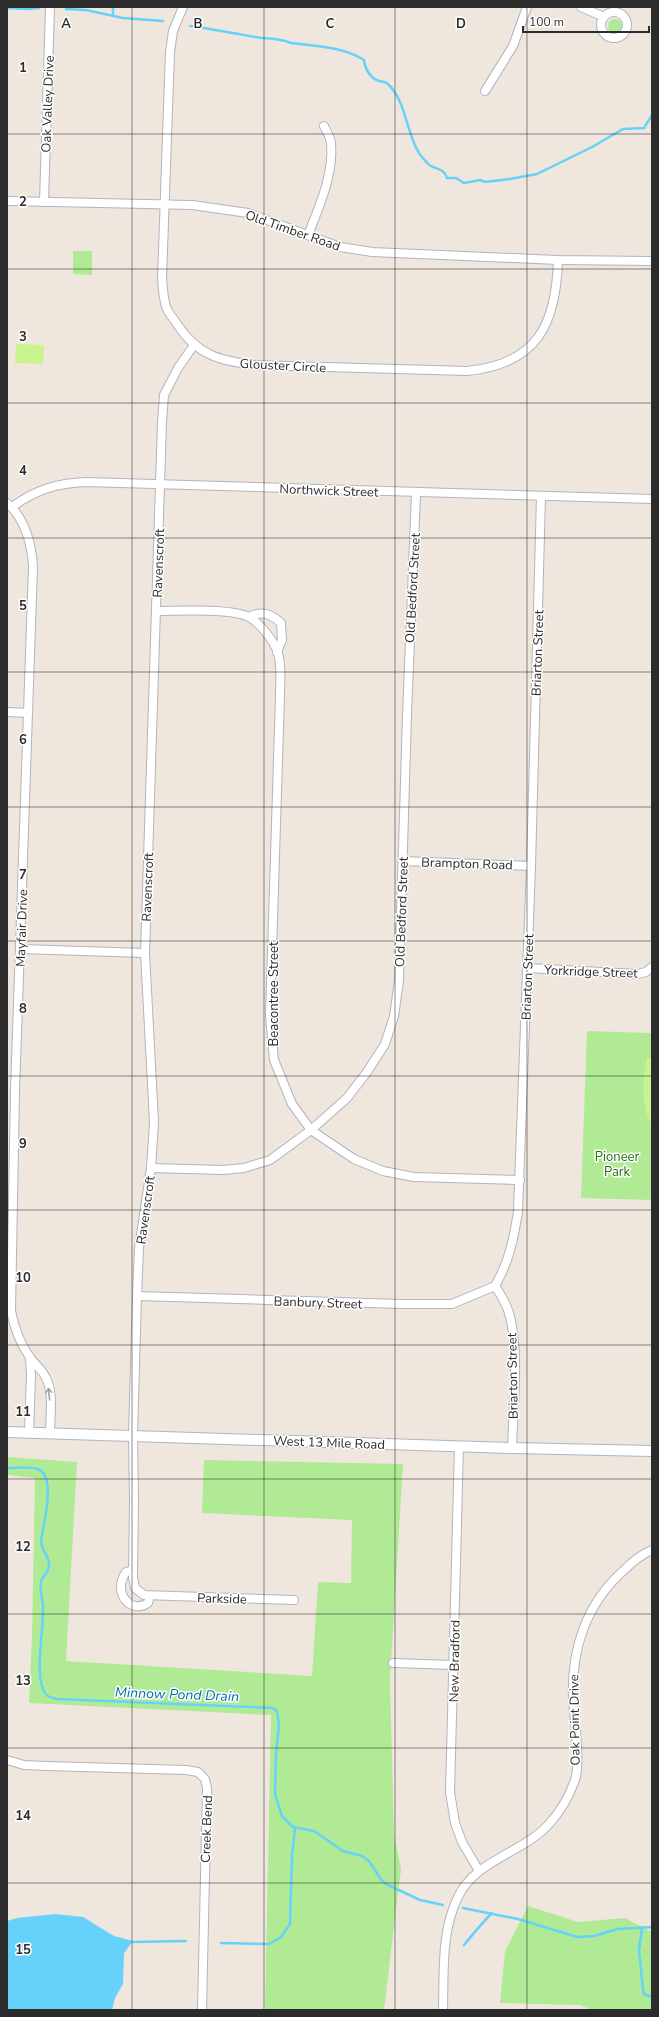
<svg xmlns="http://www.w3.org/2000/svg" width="659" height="2017" viewBox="0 0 659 2017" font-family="'Nunito Sans',sans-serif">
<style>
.green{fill:#b1ea94}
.pitch{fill:#c8f38f}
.water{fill:#66d2fa}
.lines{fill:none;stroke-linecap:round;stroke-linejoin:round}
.stream{stroke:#66d2fa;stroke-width:2.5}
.minor-casing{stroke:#b1b4c1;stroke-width:10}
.tertiary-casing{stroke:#b1b4c1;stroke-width:12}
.minor{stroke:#fff;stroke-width:8}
.tertiary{stroke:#fff;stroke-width:10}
.oneway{stroke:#a0a0a0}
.grid{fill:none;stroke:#2c2c2c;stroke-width:1;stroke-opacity:0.55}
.labels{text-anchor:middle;stroke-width:3;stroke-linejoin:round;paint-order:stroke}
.street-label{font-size:13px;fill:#2c2c2c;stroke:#fff}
.park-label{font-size:13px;fill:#267113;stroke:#fff}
.water-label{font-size:14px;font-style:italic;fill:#0070ac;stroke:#fff}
.grid-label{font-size:13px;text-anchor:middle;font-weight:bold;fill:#2c2c2c;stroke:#fff;stroke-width:3;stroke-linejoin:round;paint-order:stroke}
</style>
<rect width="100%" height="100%" fill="#efe7dd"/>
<!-- green -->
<g class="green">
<circle cx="615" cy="26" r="7"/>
<path d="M73,251h19v24l-19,-1z"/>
<path d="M587,1031l65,2v167l-71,-2z"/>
<path d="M7,1457l70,5 -11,199 246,15 6,-94 33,1 1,-63 -150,-7 2,-53 199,4 -13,216 4,154 7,35 -17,141h-119l6,-295 -242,-12 3,-67 3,-158 -28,-3z"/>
<path d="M528,1906l50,16 47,-4 27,14v78h-60l-12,-5 -80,-2 5,-52z"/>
</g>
<!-- pitch -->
<g class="pitch">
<path d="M16,344l28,1 -1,19 -28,-1z"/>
<path d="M647,1058h5v68c-11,-20 -10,-46 -5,-68z"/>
</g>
<!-- water -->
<path class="water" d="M55,1914l28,3 31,19 19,5 -9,12 -1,31 -8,14 -3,12h-105v-89l10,-3z"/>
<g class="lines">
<!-- stream -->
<g class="stream">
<path d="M7,8l22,1 10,-1"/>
<path d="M66,9l20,1 37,8 40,3"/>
<path d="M113,16v-9"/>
<path d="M190,26c22,3 43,7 65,11 12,2 24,1 36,6 25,3 52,4 73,17 1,9 6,18 15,21 4,1 6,0 9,3 18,17 18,48 31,69 3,4 8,11 12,13 8,4 13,3 16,12h9l8,5 16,-3 5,2 25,-3 27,-5 55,-27 31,-18 21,-1 8,-13"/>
<path d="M7,1468c10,0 22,-2 31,1 19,8 5,56 3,72 0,9 9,16 8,25 -1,7 -7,11 -8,16 -2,8 2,17 2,25 1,21 -8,63 0,82 2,7 7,9 14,10l216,9 4,3 2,14 -3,29 -1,40 7,22 11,11 21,4 29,20 19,5 7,5 13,20 6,4 32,15 23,5"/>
<path d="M463,1908l55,11 59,18 17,-1 24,-7 34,-2"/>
<path d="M642,1928l-3,22 4,40 1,4 8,3"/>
<path d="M132,1942l54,-1"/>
<path d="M221,1943l48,1 12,-7 9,-13 2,-68 3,-28"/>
<path d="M464,1945c9,-11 18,-22 28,-32"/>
</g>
<defs>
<g id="minor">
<path d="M183,7l-10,24 -3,21 -8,227c1,9 1,21 5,30 2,5 7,10 10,15 20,31 43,37 78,41l212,6c71,-7 89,-47 91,-111"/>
<path d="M581,7l23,10"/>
<circle cx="614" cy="25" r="13"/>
<path d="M485,91l28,-45 14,-39"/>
<path d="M7,201l185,4 56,8 92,34 32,5 186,8 94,1"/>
<path d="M44,202l6,-195"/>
<path d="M308,235c11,-28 26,-61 23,-92 0,-5 -5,-12 -7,-17"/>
<path d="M194,345l-16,23 -14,27 -2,27 -17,531 9,169 -3,46 -12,80 -2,48 -4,139 1,65 -1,77 2,11 9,7 150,5"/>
<path d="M7,503c18,15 25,42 26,64l-18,524 -4,220c3,15 9,32 18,45 5,8 13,13 17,22 8,15 4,38 4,55"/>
<path d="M12,507c23,-17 45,-24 74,-25l566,17"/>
<path d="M157,611c21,0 75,-3 92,6 11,6 25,24 29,36 4,14 2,29 2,43l-10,320 4,44 18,44 19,26 43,29 29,12 31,6 106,3"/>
<path d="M249,617c13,-7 22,-3 32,6l1,17 -5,12"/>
<path d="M7,712l21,1"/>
<path d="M403,861l128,5"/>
<path d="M20,949l125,4"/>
<path d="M527,968l111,6 8,-2 6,-5"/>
<path d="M151,1168l72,2 21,-2 26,-8 41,-30 36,-32 20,-26 18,-28 9,-28 5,-35 8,-266 9,-222"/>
<path d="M495,1286c14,-24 19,-48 23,-75l13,-345 10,-369"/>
<path d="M495,1286c6,9 11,17 14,27 11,37 4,96 3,135"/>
<path d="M137,1296l264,8h51l43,-18"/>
<path d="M29,1432l2,-56 -1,-19"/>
<path d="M459,1446l-9,346 5,31 7,19 17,29"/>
<path d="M133,1570l-7,2c-14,20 4,43 22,31l2,-7"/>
<path d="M393,1663l61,2"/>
<path d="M7,1760l17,5 23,1 139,4 12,2 7,7 2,9 -5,222"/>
<path d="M443,2010c1,-37 -2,-79 15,-113 17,-37 65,-44 91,-73 12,-13 20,-27 26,-44 6,-17 -1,-62 -2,-81 -2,-49 13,-95 50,-128 8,-8 19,-17 29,-21"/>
</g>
<path id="tertiary" d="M7,1432l505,16 140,3"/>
</defs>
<!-- minor casing -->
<use href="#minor" class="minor-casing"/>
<!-- tertiary casing -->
<use href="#tertiary" class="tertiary-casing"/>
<!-- minor -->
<use href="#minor" class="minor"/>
<!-- tertiary -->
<use href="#tertiary" class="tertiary"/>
</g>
<!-- one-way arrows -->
<defs><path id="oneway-shaft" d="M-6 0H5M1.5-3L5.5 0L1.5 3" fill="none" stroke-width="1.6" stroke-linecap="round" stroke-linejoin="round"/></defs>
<use class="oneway" href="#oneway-shaft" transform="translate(49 1394) rotate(-96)"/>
<!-- grid -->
<path class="grid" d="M132,7v2003M264,7v2003M395,7v2003M527,7v2003M7,134h645M7,269h645M7,403h645M7,538h645M7,672h645M7,807h645M7,941h645M7,1076h645M7,1210h645M7,1345h645M7,1479h645M7,1614h645M7,1748h645M7,1883h645"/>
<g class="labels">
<!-- street labels -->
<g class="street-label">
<text transform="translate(47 104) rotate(-88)" y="5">Oak Valley Drive</text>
<text transform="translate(293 230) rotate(19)" y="5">Old Timber Road</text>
<text transform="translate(283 365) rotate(3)" y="5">Glouster Circle</text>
<text transform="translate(329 490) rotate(2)" y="5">Northwick Street</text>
<text transform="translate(158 563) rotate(-88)" y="5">Ravenscroft</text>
<text transform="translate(412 588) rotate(-87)" y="5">Old Bedford Street</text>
<text transform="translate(537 653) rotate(-88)" y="5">Briarton Street</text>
<text transform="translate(467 863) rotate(2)" y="5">Brampton Road</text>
<text transform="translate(147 887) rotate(-88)" y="5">Ravenscroft</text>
<text transform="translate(401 912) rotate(-88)" y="5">Old Bedford Street</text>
<text transform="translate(21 928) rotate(-88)" y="5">Mayfair Drive</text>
<text transform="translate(591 971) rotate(2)" y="5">Yorkridge Street</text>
<text transform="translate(527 977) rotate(-88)" y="5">Briarton Street</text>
<text transform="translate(273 994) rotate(-90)" y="5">Beacontree Street</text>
<text transform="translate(145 1210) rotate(-82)" y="5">Ravenscroft</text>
<text transform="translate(318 1302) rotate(2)" y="5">Banbury Street</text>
<text transform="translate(512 1376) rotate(-91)" y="5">Briarton Street</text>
<text transform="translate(329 1442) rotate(2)" y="5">West 13 Mile Road</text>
<text transform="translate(222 1598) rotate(2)" y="5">Parkside</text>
<text transform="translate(454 1661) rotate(-89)" y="5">New Bradford</text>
<text transform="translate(574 1720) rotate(-91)" y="5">Oak Point Drive</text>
<text transform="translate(206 1829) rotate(-88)" y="5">Creek Bend</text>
</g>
<!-- park labels -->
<g class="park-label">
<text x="617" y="1161">Pioneer<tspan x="617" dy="15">Park</tspan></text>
</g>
<!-- water labels -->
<g class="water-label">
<text transform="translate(177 1694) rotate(2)" y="5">Minnow Pond Drain</text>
</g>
</g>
<g class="grid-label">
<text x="66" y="28">A</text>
<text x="198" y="28">B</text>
<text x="330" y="28">C</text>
<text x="461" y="28">D</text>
<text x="23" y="72">1</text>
<text x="23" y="206">2</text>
<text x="23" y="341">3</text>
<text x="23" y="475">4</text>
<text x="23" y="610">5</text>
<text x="23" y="744">6</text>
<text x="23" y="879">7</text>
<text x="23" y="1013">8</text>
<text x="23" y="1148">9</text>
<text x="23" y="1282">10</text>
<text x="23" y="1416">11</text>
<text x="23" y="1551">12</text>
<text x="23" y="1685">13</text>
<text x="23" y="1820">14</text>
<text x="23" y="1954">15</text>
</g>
<!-- border -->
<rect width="659" height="2017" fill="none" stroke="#2c2c2c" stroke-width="16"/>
<!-- scale -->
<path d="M523 26v6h126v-6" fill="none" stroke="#2c2c2c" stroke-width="2"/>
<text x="529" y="26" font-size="12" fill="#2c2c2c" stroke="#ffffff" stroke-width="3" paint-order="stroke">100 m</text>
</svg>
